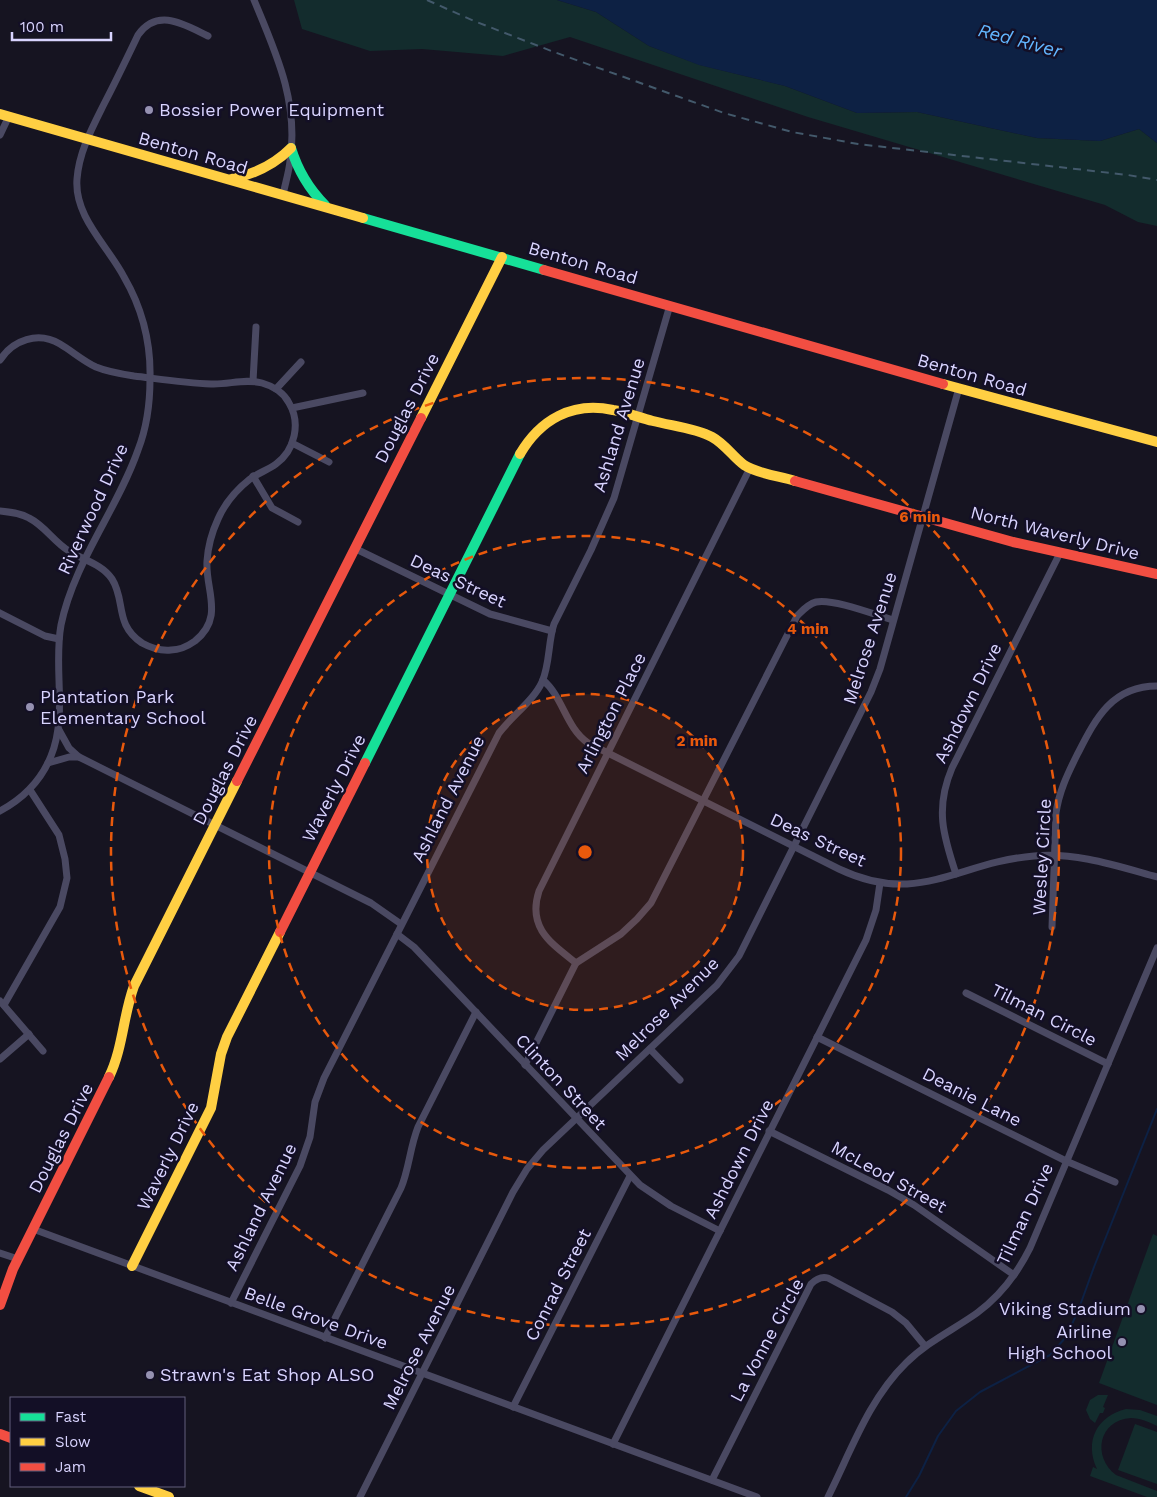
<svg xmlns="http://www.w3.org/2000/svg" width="1157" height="1497" viewBox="0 0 1157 1497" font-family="'Work Sans',sans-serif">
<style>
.green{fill:#132c2d}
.water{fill:#0d2144}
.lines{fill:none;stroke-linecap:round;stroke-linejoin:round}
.stream{stroke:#0d2144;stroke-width:2}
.street{stroke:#4a4962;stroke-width:7}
.fast{stroke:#16e098;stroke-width:10}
.slow{stroke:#ffcf43;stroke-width:10}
.jam{stroke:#f24e42;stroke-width:10}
.rail{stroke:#43596b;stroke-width:2;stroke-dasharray:8 6;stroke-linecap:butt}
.ring{fill:none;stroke:#e8590c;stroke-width:2.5;stroke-dasharray:9 6}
.poi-dot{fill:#9591b1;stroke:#130f26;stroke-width:2}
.labels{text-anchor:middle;stroke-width:5;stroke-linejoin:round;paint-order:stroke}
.poi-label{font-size:18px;fill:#d9d4ff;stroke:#130f26;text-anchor:start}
.street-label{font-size:18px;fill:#d9d4ff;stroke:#130f26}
.water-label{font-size:19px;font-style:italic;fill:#62b6ff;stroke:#130f26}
.centre{fill:#e8590c;stroke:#130f26;stroke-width:2.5}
.ring-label{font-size:15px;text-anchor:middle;font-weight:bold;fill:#e8590c;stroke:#130f26;stroke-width:5;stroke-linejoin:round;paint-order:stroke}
</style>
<rect width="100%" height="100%" fill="#161421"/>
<!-- green -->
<g class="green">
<path d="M294,0h263l39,12 53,34 51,19 85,21 72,27 60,-1 120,26 63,3 39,-12 18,14v83l-19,-4 -33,-17 -297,-88 -238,-80 -67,19 -81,-7 -52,2 -68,-22z"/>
<path d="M1153,1234l4,2v169l-58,-22z"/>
<path d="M1098,1395h10l-5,12 2,1 -2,5h-3l-5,10 -5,-4 -4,-9 4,-10z"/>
<path d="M1126,1409l14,1 17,6v10c-8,-4 -17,-8 -26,-8 -33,2 -39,39 -15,57l41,16v6h-10l-57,-21 3,-9 4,2c-13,-28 0,-53 29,-60z"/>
<path d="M1135,1424l22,8v52l-39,-14z"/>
</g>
<!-- water -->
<path class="water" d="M557,0h600v143l-18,-14 -39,12 -63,-3 -120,-26 -60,1 -72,-27 -86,-21 -50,-19 -53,-34z"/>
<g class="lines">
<!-- stream -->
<path class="stream" d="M906,1497l13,-21 19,-40 18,-25 24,-19 70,-37 16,-18 12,-26 16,-44 63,-158"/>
<!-- street -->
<g class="street">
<path d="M254,0c22,53 45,102 36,161 -1,11 -5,23 -7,34"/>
<path d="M0,135l9,-19"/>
<path d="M0,360c13,-20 38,-29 60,-16 12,7 23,17 36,23 12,5 25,7 38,9 25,3 51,7 77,8 17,1 34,-6 51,-1 11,3 22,10 27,20 12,20 6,47 -13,61 -8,6 -18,9 -26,15 -14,11 -25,24 -32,40 -6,13 -10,27 -11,42 -2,29 18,56 -12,80 -7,5 -16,9 -24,9 -10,1 -20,-2 -29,-7 -28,-19 -16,-42 -30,-64 -10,-15 -29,-19 -43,-28 -15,-9 -24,-25 -40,-33 -9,-5 -19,-6 -29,-7"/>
<path d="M253,381l3,-54"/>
<path d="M276,389l25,-27"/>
<path d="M292,408l71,-15"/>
<path d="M292,443l37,19"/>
<path d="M253,476l19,32 26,14"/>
<path d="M354,548l136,66 62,17"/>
<path d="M0,613l45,23 14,3"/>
<path d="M543,680c20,17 23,48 45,63l251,126c80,38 119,-7 195,-13 42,-4 83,10 123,21"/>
<path d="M59,730l10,18 10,9"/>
<path d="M48,763l21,-6h10l292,146 30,21"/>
<path d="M0,811c24,-13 41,-30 51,-55 17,-42 2,-87 10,-131 13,-63 56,-115 77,-175 9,-23 12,-47 12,-71 1,-36 -8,-71 -26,-102 -16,-31 -50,-60 -47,-98 2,-27 15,-51 27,-75 12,-23 23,-46 34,-69 20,-28 47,-10 70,1"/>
<path d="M956,874c-13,-39 -21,-66 -4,-106l108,-215"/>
<path d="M1052,927l4,-114c3,-21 11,-38 21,-58 18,-35 34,-69 80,-69"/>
<path d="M397,934l17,13 226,238 31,21 49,25"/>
<path d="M576,963c-25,-20 -49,-35 -37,-72l211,-423"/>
<path d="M966,993l142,71"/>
<path d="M0,1001l43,50"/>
<path d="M4,1005l56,-98 7,-29 -2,-19 -6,-24 -29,-45"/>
<path d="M817,1037l249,124 49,21"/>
<path d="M650,1049l30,31"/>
<path d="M0,1059l29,-25"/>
<path d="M525,1065l51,-102 45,-29 16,-15 14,-16 146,-287c5,-5 11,-12 19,-14 16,-4 60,13 77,18"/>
<path d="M769,1131l119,59 26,15 100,70"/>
<path d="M33,1229l724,268"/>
<path d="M0,1253l18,6"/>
<path d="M231,1303l69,-137 10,-29 5,-35 9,-24 175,-345c13,-17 35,-33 43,-51 8,-18 6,-40 12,-58l37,-74 23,-52 56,-193"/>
<path d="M325,1338l76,-150c8,-19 9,-41 17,-61l58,-115"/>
<path d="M513,1407l117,-231"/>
<path d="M613,1444l253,-504 10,-30 4,-27"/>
<path d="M712,1480l99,-196c5,-5 10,-8 17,-6l64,34 14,11 19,23"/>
<path d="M360,1497l153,-305 14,-23 16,-19 174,-165 22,-29 132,-264 9,-23 79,-281"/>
<path d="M828,1497c23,-46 41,-98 78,-134 21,-21 47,-33 71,-50 23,-17 40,-39 53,-65l127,-300"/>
</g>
<!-- fast -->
<g class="fast">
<path d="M291,148c7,23 17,40 34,57"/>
<path d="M363,218l181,52"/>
<path d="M365,763l155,-309"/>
</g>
<!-- slow -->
<g class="slow">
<path d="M0,114l363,104"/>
<path d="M232,179c23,-5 42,-14 59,-31"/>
<path d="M943,384l214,58"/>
<path d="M421,418l81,-161"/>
<path d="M520,454c20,-34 52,-53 93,-44 13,2 27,8 40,11 19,5 42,7 59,16 13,7 21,20 32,28 14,9 35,11 51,16"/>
<path d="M109,1077c14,-29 14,-61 25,-91l103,-205"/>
<path d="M132,1266l79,-158 10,-54 6,-17 53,-105"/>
<path d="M139,1486l30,11"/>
</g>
<!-- jam -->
<g class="jam">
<path d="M544,270l399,114"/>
<path d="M795,481l218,61 144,32"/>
<path d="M237,781l184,-363"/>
<path d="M280,932l85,-169"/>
<path d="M0,1305l13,-36 96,-192"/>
<path d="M0,1434l11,4"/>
</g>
<!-- rail -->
<path class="rail" d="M427,0l47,21 80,31 170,61 68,19 66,12 270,31 29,5"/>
</g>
<!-- distance rings -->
<circle cx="585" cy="852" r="158" fill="#e8590c" fill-opacity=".12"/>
<g class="ring">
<circle cx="585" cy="852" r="158"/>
<circle cx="585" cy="852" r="316"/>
<circle cx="585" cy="852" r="474"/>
</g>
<!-- markers -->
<g class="poi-dot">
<circle cx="149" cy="110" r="5"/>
<circle cx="30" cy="707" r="5"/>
<circle cx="1141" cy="1309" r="5"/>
<circle cx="1122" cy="1342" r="5"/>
<circle cx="150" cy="1375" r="5"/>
</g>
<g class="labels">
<!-- poi labels -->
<g class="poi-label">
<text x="159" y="116">Bossier Power Equipment</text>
<text x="40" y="703">Plantation Park<tspan x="40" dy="21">Elementary School</tspan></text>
<text x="1131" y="1315" text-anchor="end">Viking Stadium</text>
<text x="1112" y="1338" text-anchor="end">Airline<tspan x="1112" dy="21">High School</tspan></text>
<text x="160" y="1381">Strawn's Eat Shop ALSO</text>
</g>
<!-- street labels -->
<g class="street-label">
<text transform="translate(193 153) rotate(16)" y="6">Benton Road</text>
<text transform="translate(583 263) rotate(16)" y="6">Benton Road</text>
<text transform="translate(972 375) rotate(16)" y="6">Benton Road</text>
<text transform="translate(407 408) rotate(-63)" y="6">Douglas Drive</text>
<text transform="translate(619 425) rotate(-73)" y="6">Ashland Avenue</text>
<text transform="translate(93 509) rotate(-65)" y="6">Riverwood Drive</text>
<text transform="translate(1055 533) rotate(14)" y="6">North Waverly Drive</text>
<text transform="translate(458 581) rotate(25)" y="6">Deas Street</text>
<text transform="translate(870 638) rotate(-72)" y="6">Melrose Avenue</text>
<text transform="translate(968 703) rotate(-64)" y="6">Ashdown Drive</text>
<text transform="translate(611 713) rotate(-63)" y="6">Arlington Place</text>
<text transform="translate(225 770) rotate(-63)" y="6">Douglas Drive</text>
<text transform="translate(334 788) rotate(-63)" y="6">Waverly Drive</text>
<text transform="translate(448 799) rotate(-63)" y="6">Ashland Avenue</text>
<text transform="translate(818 840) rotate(25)" y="6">Deas Street</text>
<text transform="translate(1042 857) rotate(-87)" y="6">Wesley Circle</text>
<text transform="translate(667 1009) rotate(-45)" y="6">Melrose Avenue</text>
<text transform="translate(1044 1015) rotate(27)" y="6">Tilman Circle</text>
<text transform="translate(561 1082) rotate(47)" y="6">Clinton Street</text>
<text transform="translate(972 1097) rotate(27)" y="6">Deanie Lane</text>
<text transform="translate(61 1138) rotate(-63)" y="6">Douglas Drive</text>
<text transform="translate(168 1156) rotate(-64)" y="6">Waverly Drive</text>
<text transform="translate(739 1159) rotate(-63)" y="6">Ashdown Drive</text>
<text transform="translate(889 1177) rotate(29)" y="6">McLeod Street</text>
<text transform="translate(261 1207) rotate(-64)" y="6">Ashland Avenue</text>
<text transform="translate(1025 1214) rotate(-65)" y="6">Tilman Drive</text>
<text transform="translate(558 1285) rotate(-63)" y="6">Conrad Street</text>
<text transform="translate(316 1318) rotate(20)" y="6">Belle Grove Drive</text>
<text transform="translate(767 1340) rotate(-62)" y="6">La Vonne Circle</text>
<text transform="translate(419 1347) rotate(-63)" y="6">Melrose Avenue</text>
</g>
<!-- water labels -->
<g class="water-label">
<text transform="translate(1020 40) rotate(15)" y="7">Red River</text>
</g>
</g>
<circle cx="585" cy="852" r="8" class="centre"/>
<g class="ring-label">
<text x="920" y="522">6 min</text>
<text x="808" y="634">4 min</text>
<text x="697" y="746">2 min</text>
</g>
<!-- legend -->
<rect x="10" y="1397" width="175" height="90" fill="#130f26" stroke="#625e7d"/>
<rect x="20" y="1413" width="25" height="8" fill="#16e098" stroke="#625e7d"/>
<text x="55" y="1422" font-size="15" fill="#d9d4ff">Fast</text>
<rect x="20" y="1438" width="25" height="8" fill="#ffcf43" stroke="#625e7d"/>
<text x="55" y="1447" font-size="15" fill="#d9d4ff">Slow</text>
<rect x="20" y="1463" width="25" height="8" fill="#f24e42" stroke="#625e7d"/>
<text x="55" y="1472" font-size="15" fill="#d9d4ff">Jam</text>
<!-- scale -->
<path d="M12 32v8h99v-8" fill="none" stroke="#d9d4ff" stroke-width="2.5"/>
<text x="20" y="32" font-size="15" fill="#d9d4ff" stroke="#130f26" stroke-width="4" paint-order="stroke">100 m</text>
</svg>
